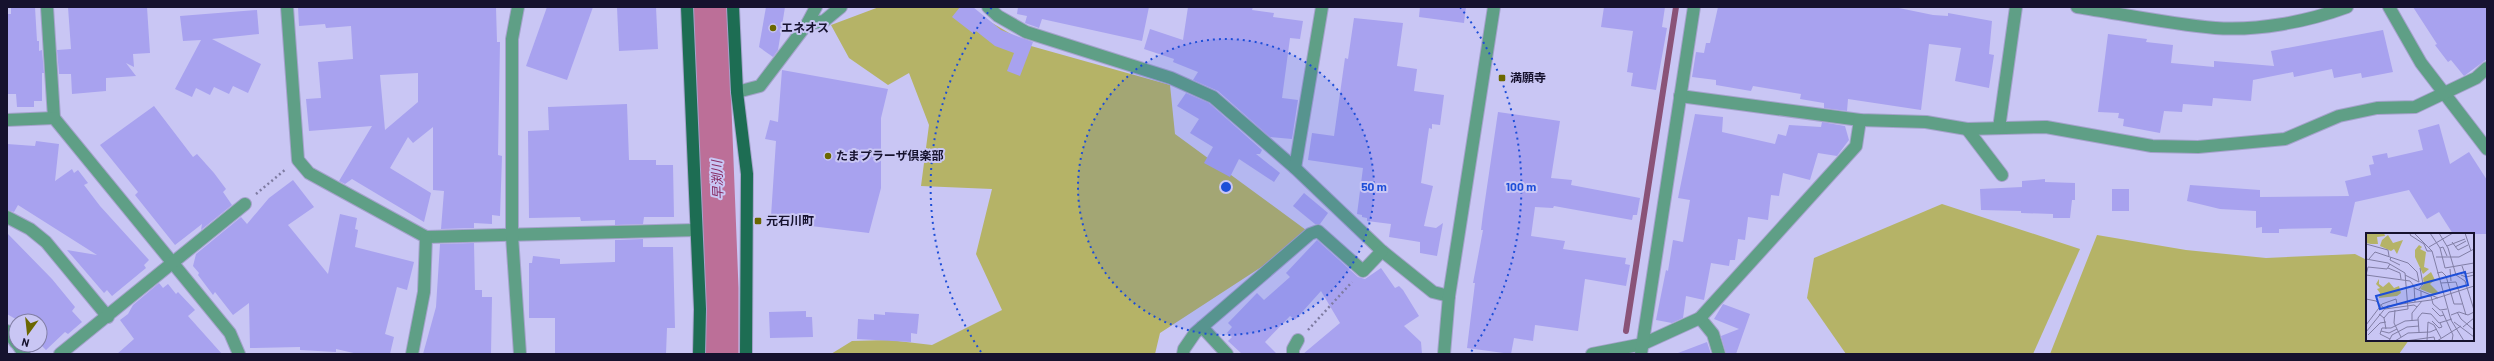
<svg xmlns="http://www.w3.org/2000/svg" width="2494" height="361" viewBox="0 0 2494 361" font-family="Barlow,'Noto Sans JP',sans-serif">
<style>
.green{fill:#b5b367}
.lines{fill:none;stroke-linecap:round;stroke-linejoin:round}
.stream{stroke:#8a5378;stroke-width:6}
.river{stroke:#bc6f98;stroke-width:35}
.building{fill:#a8a2ef;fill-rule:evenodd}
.minor-casing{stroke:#a5a2cc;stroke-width:14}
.major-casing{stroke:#a5a2cc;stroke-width:14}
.path{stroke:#7e7ba1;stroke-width:2.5;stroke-dasharray:2 3;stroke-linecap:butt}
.minor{stroke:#5f9f86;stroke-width:12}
.major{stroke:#1d6d53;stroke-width:12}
.ring{fill:none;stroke:#1d4ed8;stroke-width:2;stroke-dasharray:2 4}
.poi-dot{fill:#6b6700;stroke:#c9c6f4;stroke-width:1.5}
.labels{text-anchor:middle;stroke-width:4;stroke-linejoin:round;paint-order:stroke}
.poi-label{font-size:12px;font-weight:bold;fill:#16122e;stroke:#c9c6f4;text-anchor:start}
.water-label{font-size:13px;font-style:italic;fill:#872a62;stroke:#c9c6f4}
.inset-road{fill:none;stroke:#817ea5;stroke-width:1}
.view{fill:#1d4ed8;fill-opacity:0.15;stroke:#1d4ed8;stroke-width:2}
.inset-edge{fill:none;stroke:#16122e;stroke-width:2}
.centre{fill:#1d4ed8;stroke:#c9c6f4;stroke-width:2}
.ring-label{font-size:12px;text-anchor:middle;font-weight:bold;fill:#1d4ed8;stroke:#c9c6f4;stroke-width:4;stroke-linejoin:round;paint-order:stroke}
</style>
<rect width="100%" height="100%" fill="#c9c6f4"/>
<!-- green -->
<g class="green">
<path d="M879,7h86l66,39 139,39 5,49 131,96 -40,34 -106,69 -5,21h-324l21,-13 37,-1 43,5 70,-35 -26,-56 16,-65 -71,-3 8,-61 -20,-52 -21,12 -39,-27 -18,-33z"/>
<path d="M1942,204l138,45 -47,105h-187l-39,-56 7,-40z"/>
<path d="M2097,235l89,15 80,8 89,-4 12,6v80h42l-10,14h-349z"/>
</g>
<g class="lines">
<!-- stream -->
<path class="stream" d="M1626,331l50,-324"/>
<!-- river -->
<path class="river" d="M710,7l11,281v66"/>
</g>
<!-- building -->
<g class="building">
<path d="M11,7h24l2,34h2v10l3,-1 2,23h-2v28h-8v6h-17l-1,-13h-9l1,-80h3z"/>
<path d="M68,7h79l3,46 -17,1 1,13 -8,-4 10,13 -30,2v13l-34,3 -1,-20h-12l-2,-24 14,-1z"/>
<path d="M298,7h198l1,35h3l-2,113 4,1 -2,60 -8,-1v9l-18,-1v5l-33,1 3,-38 -11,-1v-63l-20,16 -5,-6 -18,31 41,25 -7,29 -72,-43 -7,5 -6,-3 33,-55 -63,5 -3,-32 15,-1 -3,-36 35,-3 -2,-33 -25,2 -1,-4 -26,2zM418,73v29l-33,28 -5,-55z"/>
<path d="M547,7h46l-26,73 -41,-14z"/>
<path d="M617,7h39l2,42 -39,2z"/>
<path d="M766,7h19l-7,43 -5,7 -14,-10z"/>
<path d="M960,7h13l28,23 32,12 -13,34 -13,-5 7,-18 -19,-7 -19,-15 -2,3 -22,-17z"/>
<path d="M1018,7h131l-7,34 -100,-22 -3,9 -14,-5 2,-7 -10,-2z"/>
<path d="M1188,7h65l-1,3 22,3 -1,4 30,4 -3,18 -10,-1 -8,60 16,2 -6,39 -22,-2 -52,-46 -25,-11 5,-8 -25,-10 1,-3 -30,-10 6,-20 33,11z"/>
<path d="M1420,7h46l-2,16 -45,-6z"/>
<path d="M1604,7h61l-3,20 5,1 -11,62 -25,-4 2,-13 -6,-1 6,-41 -32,-4z"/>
<path d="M1718,7h176l39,8 15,1v-3l44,8 -3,33 5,1 -5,33 -34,-7 6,-33 -32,-4 -8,66 -73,-11 -1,12 -23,-3v-5l-24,-4 1,-5 -48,-8 -2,5 -35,-6v-5l-24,-3 4,-25 8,1 2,-10h4z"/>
<path d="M2413,7h74v52l-23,17 -13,-16 -3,2 -13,-17 2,-1z"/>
<path d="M257,10l2,24 -47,5 49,25 -13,29 -15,-7 -4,8 -15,-7 -4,8 -14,-7 -4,9 -17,-8 26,-49 -18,1 -3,-25z"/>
<path d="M1354,18l49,5 -6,43 20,3 -3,22 30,4 -4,30 -8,-1v5l-3,-1 -8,55 12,3 -9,40 12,2 7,-5 -6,33 -17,-3v-11l-31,-5 2,-13 -24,-3v-3l-5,-1v-2l-5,-1 6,-46 -55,-8 4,-27 22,3 11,-78 3,1z"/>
<path d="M2383,30l10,42 -31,6 -1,-5 -27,5 -2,-9 -38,8 -1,-5 -40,8 -2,21 -38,-3 -1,8 -29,-2 -1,8 -18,-1 -4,22 -37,-7 1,-7 -6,-1 1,-5 -21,-1 10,-78 39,5 -1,3 27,3 -2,18 43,4v-6l60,5 -3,-15z"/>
<path d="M782,70l106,19 -7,29v70l-12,45 -83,-10 1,-5 -16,-2 5,-75 -11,-2 5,-19 8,2z"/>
<path d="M1186,93l23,10 53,47 -2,4h-4l24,19 -6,9 -35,-23 -9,18 -26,-14 9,-16 -23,-14 9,-14 -22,-13z"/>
<path d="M627,104l2,56h27v5h17l1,52h-30l-1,7 -28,1v-5l-34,1 -1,-4 -51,1 -1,-87 21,-1 -1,-23z"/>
<path d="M154,106l39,51 4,-3 17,19 12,16 -3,3 9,13 -31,25 1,-6 -27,21 -40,-50 3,-3 -38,-47z"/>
<path d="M1498,112l62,9 -9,57 21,2 -1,5 69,13 -3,17h-4l-1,5 -78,-14 -1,2 -18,-1 -4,29 34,5 -2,8 63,9 -1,6 5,1 -4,21 -41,-7 -7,52 -43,-6 -2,16 -19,-3 -3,16 -44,-6 8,-65h-2l10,-53h-2l2,-16z"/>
<path d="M1695,114l28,3 -1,15 53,12 3,-10 8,2 3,-11 32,2 1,-5 23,4 4,14 -12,16 -19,-3 -8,27 -27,-7 -4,23 -8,-1 -3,25 -20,-3 -3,23 -7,-1 -3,21h-5l-1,6 -18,-3 -7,37 -18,-4 -3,22 -11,5 -16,-3 10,-50 2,1 5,-31 10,2 7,-42 -12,-2z"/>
<path d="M2439,124l11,40 19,-12 18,28v54h-34l-14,-22 -12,7 -18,-29 -54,12 -8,35 -17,-4 2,-5 -53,1v4h-17v-6l-6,1v-17l-36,-2 -33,-8 3,-16 70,5v7l89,-1 -4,-15 26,-6 -2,-10 5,-1 -2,-8 15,-3 1,5 35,-8 -5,-20z"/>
<path d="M36,141l23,3 -4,37 17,-12 2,4 4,-3 10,13 -4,2 16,21 49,54 -5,5 2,3 -34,28 -5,-6 -3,3 -37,-43 30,5 -79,-50 -4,7 -7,-2v-66l28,2z"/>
<path d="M2045,179v3l30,1v17h-3l-2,18h-17v-4l-32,-1v-2l-40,-1 -1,-21 42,-2v-6z"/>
<path d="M293,180l21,27 -26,18 40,49 12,-60 17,4 -2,11 3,1 -3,17 59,15 -7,28 -10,-3 -12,47 9,3 -4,17h-32l-22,-5v3l-36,-2v-3l-50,1 -1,-45 -16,12 -18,-23 -2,3 -15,-20 1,-2 -6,-7 3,-12 45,-37 6,7 22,-26z"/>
<rect x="2112" y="189" width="17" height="22"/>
<path d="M1304,193l24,20 -8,11h-5l-22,-18z"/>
<path d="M7,233l45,46 23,28 -3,4 10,11 -14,12 -3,-2 -19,18 -6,-6v-23h-21l-12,-7z"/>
<path d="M643,239v8h30l2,81h-8l-1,26h-111v-36h-26v-55h3l1,-7 27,3v5l55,-2v-22z"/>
<path d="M1317,240l41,37 7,2 16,-11 14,20 4,-2 4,4 16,26 -15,10 17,16 1,12h-119l37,-31 -19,-32 -26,29 -5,-4 -25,26 12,12h-35l-14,-13 4,-4 -5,-4 5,-6 -4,-4 29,-30 7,7 26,-23 -4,-4z"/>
<path d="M474,243l1,47h7v7h10l-1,57h-68l13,-47 4,-63z"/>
<path d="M159,283l4,5 5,-4 8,10 2,-2 17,18 -7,6 34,38h-105l17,-15 -14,-19 8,-6 5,-9z"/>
<path d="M1723,304l27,10 -14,40h-10l-5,-18 18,-7 -25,-10z"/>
<path d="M806,311v6h6l1,20 -43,1 -1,-26z"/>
<path d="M885,312l34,2 -2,20 -6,-1v9l-54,-3 1,-20 16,1v-6l11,1z"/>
<path d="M1707,342l4,12h-32l-1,-1z"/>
</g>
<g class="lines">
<defs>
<g id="minor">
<path d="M47,7l7,111 176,215 9,21"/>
<path d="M287,7l11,153 11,13 117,64 270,-7"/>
<path d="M518,7l-6,32v197l8,118"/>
<path d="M988,7l10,9 28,16 145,46 42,19 82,71 87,83 51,41 16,4"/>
<path d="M2077,7c45,7 92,17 138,21 43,3 91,-6 132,-21"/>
<path d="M2389,7l32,56 66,86"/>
<path d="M807,24l17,-3 17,-14"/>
<path d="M737,92l23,-6 47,-62 9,-17"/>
<path d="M1680,96l180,24 66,2 41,7 79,-2 106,19 46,1 87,-8 54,-23 38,-8 38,-1 61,-29 11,-10"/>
<path d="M7,120l47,-2"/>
<path d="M1999,128l17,-121"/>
<path d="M1967,129l35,46"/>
<path d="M1295,168l27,-161"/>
<path d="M7,217l23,12 16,13 62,75"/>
<path d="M1700,318l13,16 6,20"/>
<path d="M1202,327l25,27"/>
<path d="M7,331l9,12"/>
<path d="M18,345l6,9"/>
<path d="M60,354l185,-150"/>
<path d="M412,354l12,-62 2,-55"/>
<path d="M1183,354l1,-5 11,-16 115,-99 8,-3 45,40 19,-20"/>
<path d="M1293,354v-5l5,-9"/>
<path d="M1444,354l5,-58 45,-289"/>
<path d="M1592,354l51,-10 57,-26 156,-172 4,-26"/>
<path d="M1641,354l53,-347"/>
</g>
<g id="major">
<path d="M687,7l13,302 -1,45"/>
<path d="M733,7l4,85 10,82 -1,180"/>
</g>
</defs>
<!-- minor casing -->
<use href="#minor" class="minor-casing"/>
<!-- major casing -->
<use href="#major" class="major-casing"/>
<!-- path -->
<g class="path">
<path d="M256,194l30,-25"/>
<path d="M1308,330l44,-48"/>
</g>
<!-- minor -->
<use href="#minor" class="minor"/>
<!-- major -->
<use href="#major" class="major"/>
</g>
<!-- distance rings -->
<circle cx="1226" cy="187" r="148" fill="#1d4ed8" fill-opacity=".12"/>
<g class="ring">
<circle cx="1226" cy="187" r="148"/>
<path d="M981 352A295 295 0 0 1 992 7M1460 7A295 295 0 0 1 1471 352"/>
</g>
<!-- markers -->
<g class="poi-dot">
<circle cx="773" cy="28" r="4"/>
<rect x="1498" y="74" width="8" height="8" rx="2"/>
<circle cx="828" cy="156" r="4"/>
<rect x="754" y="217" width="8" height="8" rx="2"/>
</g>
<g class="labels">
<!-- poi labels -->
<g class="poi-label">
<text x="781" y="32">エネオス</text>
<text x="1510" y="82">満願寺</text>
<text x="836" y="160">たまプラーザ倶楽部</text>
<text x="766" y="225">元石川町</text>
</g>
<!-- water labels -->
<g class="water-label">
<text transform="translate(717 180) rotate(-92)" y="5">早渕川</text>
</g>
</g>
<!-- overview -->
<g transform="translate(2366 233)">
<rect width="108" height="108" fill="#c9c6f4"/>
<path d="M0,0h18l1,3 -8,1 1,7h-7l-5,-1zM22,2l5,8 10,-3 -6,14 -3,-5 -3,2 -11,-5 2,-6zM53,12l3,2 -2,2 6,3 -2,15 5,2 -6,5 -8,-17v-7zM65,39l4,8 -5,4 8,8 -3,3 -15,-6 4,-5 -1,-6zM13,46v5l4,3 6,-5 5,6 5,-2 2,7 -4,3 -18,2 1,-5 -3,-4 3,-1 -4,-4z" fill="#b5b367"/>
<path class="inset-road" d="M45,0l-1,2 14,9 3,7h5M48,0l18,18 19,69 13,21M64,0l10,15 5,20 29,-5M73,0l9,15 8,27 9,6 9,29M99,0l6,18M86,9l6,8 10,-5M0,11l22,6 1,6M81,13l18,-7M63,14l24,-14M89,14l11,-6M74,15l3,-1 4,9M25,24l-1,3 10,5M70,24h23l15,-8M0,26l22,4 17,10 3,36 -19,3 -5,6M3,26l6,-7 33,11 9,9 2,10 -14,-7M96,33l3,8 9,-2M22,35l12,5 1,6M84,36l1,12M71,40l5,-1 4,4 8,28h8M0,42l44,6 4,5 1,16M0,42l2,-8 19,2 3,-5M95,42l5,2 8,-2M75,50l15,-1 10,33M48,55l24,10M53,56l4,-5 -3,-16M55,58v6l10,-1 2,8 7,6 7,-1M0,66l10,2 9,8 29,-4 3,2M66,75l8,8 4,-1M29,77l-1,13 7,14M76,78l11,24 -1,6M91,79l4,7 13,11M13,81l5,4 2,11M85,82l8,-3 9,3 6,-3M46,88v-8l10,-12M66,88l7,7 3,-1 -2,-4M88,89l20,15M0,92l16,-21 14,-5 1,5M97,94l11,-9M15,98l8,2 8,-4M0,99l21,-26 44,-6 43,-14M53,99l-1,-14 4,-5 9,1 8,9 13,-4M2,102l12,-12 6,-1M24,106l-10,-5 2,-6h9l14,-7 13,-1M23,108l3,-6 15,-8 12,-1M29,108l13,-8 22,-1 7,-3M39,108l29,-4 1,4M61,108l1,-19 6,3 7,13M71,108l24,-15"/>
<path class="view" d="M99,39l3,13 -88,24 -4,-13z"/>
<rect width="108" height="108" class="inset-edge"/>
</g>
<circle cx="1226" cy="187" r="6" class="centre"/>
<g class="ring-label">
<text x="1374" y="191">50 m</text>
<text x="1521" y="191">100 m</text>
</g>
<!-- border -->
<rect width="2494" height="361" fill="none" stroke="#16122e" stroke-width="16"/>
<!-- north arrow -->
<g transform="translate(28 333) rotate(195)"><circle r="19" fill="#c9c6f4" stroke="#817ea5"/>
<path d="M0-3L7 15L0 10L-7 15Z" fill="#6b6700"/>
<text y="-6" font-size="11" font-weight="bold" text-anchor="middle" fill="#16122e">N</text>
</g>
</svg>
